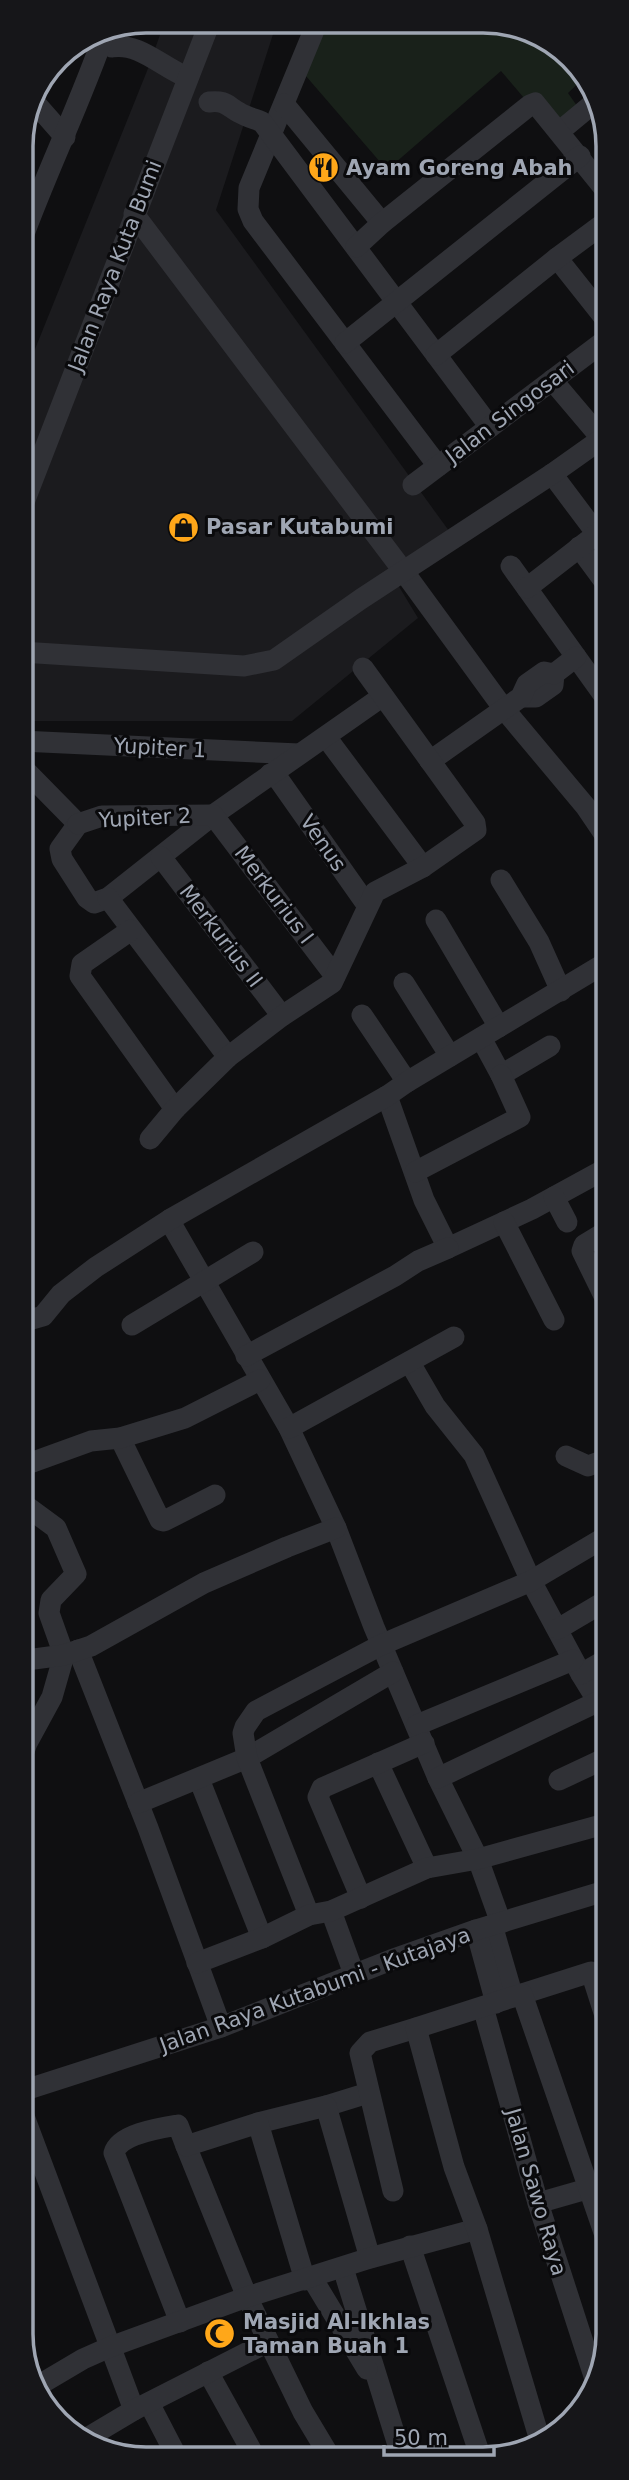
<svg xmlns="http://www.w3.org/2000/svg" width="629" height="2480" viewBox="0 0 629 2480" font-family="'DejaVu Sans',sans-serif">
<style>
.built{fill:#1b1b1e}
.green{fill:#19211a}
.lines{fill:none;stroke-linecap:round;stroke-linejoin:round}
.minor{stroke:#303136;stroke-width:21}
.labels{text-anchor:middle;stroke-width:6;stroke-linejoin:round;paint-order:stroke}
.poi-label{font-size:21px;font-weight:bold;fill:#9fa6b3;stroke:#0a0a0c;text-anchor:start}
.street-label{font-size:21px;fill:#9fa6b3;stroke:#0a0a0c}
.rim{fill:none;stroke:#9fa6b3;stroke-width:3.5}
</style>
<rect width="100%" height="100%" fill="#0f0f11"/>
<!-- built -->
<path class="built" d="M165,21l112,1 -61,188 236,325 -57,45 23,38 -126,103h-271v-337l126,-313z"/>
<!-- green -->
<path class="green" d="M334,23l181,2 62,38 7,15 -16,15 14,20 -22,18 -30,-26 -29,-34 -114,99 -88,-102 10,-27z"/>
<g class="lines">
<!-- minor -->
<g class="minor">
<path d="M317,23l-68,165 -1,21 5,12 185,245"/>
<path d="M112,47c27,-5 51,21 75,30"/>
<path d="M209,102c17,-2 18,4 31,11 7,4 15,6 22,9l228,305"/>
<path d="M36,104l29,33"/>
<path d="M284,104l98,119"/>
<path d="M560,131l35,-29"/>
<path d="M134,214l270,358 100,137 82,98 21,31"/>
<path d="M21,242c26,-72 60,-140 85,-213"/>
<path d="M356,247l26,-24 148,-118 5,-2 72,89"/>
<path d="M557,258l50,63"/>
<path d="M345,343l235,-187"/>
<path d="M436,355l121,-97 50,-37"/>
<path d="M552,380l50,59"/>
<path d="M552,474l45,60"/>
<path d="M413,485l194,-146"/>
<path d="M21,510l189,-488"/>
<path d="M579,547l28,38"/>
<path d="M511,566l96,134"/>
<path d="M527,588l80,-62"/>
<path d="M21,652l223,14 30,-6 87,-61 191,-125 55,-39"/>
<path d="M521,697h15l17,-12 1,-11"/>
<path d="M326,737l97,130"/>
<path d="M21,741l278,13"/>
<path d="M430,761l91,-64 6,-13 17,-12 10,2 22,-17"/>
<path d="M21,766l57,58"/>
<path d="M270,774l9,6 88,125"/>
<path d="M78,824l-18,25 2,10 25,39 7,5 14,-5 105,-83 170,-119"/>
<path d="M78,824l24,-8 111,-1 122,161"/>
<path d="M161,857l121,159"/>
<path d="M501,880l38,62 22,49"/>
<path d="M108,898l120,159"/>
<path d="M436,920l63,107"/>
<path d="M131,930l-49,34 -2,12 95,133"/>
<path d="M404,983l46,73"/>
<path d="M362,1015l45,67"/>
<path d="M481,1038l20,37 49,-29"/>
<path d="M387,1096l37,104 24,48 84,-39 75,-41"/>
<path d="M150,1139l25,-30 53,-52 54,-41 50,-33 43,-91 48,-25 53,-37 -1,-7 -112,-155"/>
<path d="M415,1172l105,-55 -19,-42"/>
<path d="M554,1197l13,25"/>
<path d="M169,1220l120,208 47,100 38,99 64,151 40,81 23,64"/>
<path d="M504,1222l50,98"/>
<path d="M607,1231l-23,14 -2,6 25,51"/>
<path d="M22,1322l21,-6 18,-22 35,-27 73,-47 218,-124 20,-14 200,-120"/>
<path d="M132,1325l121,-73"/>
<path d="M246,1356l149,-80 23,-15 30,-13"/>
<path d="M410,1363l25,43 39,49 57,126 50,93 27,44"/>
<path d="M289,1428l165,-91"/>
<path d="M120,1438l40,82 4,1 51,-26"/>
<path d="M566,1456l22,10 19,-7"/>
<path d="M22,1466l69,-25 29,-3 65,-20 75,-38"/>
<path d="M22,1503l34,25 20,46 -25,26 -2,13 15,42 -12,42 -25,46 -4,11 -1,22"/>
<path d="M558,1629l49,-29"/>
<path d="M78,1650l70,178 73,199"/>
<path d="M34,1659l30,-4 27,-9 113,-63 83,-36 49,-19"/>
<path d="M581,1674l26,-15"/>
<path d="M417,1725l156,-65"/>
<path d="M378,1763l49,105"/>
<path d="M438,1778l159,-76"/>
<path d="M199,1779l63,159"/>
<path d="M559,1780l49,-23"/>
<path d="M138,1803l109,-45 146,-86"/>
<path d="M361,1898l-43,-101 4,-9 102,-45"/>
<path d="M331,1911l23,63"/>
<path d="M309,1915l-62,-157 -4,-25 2,-6 11,-16 125,-66 150,-64 76,-45"/>
<path d="M492,1925l21,72"/>
<path d="M476,1930l20,73"/>
<path d="M197,1963l65,-25 47,-23 22,-4 96,-43 51,-9 130,-36"/>
<path d="M522,1994l69,-22 17,53"/>
<path d="M483,2007l55,196 56,173"/>
<path d="M22,2091l199,-64 170,-67 85,-30 132,-40"/>
<path d="M326,2106l42,-13"/>
<path d="M22,2111l112,299"/>
<path d="M258,2123l68,-17 44,152"/>
<path d="M186,2146l61,151 56,115 27,45"/>
<path d="M393,2191l-33,-138 10,-11 46,-14"/>
<path d="M538,2203l70,-20"/>
<path d="M410,2246l71,212"/>
<path d="M343,2268l59,190"/>
<path d="M312,2278l55,91"/>
<path d="M180,2322l-66,-169c5,-19 46,-25 64,-28l8,21 72,-23 47,157"/>
<path d="M208,2372l47,85"/>
<path d="M39,2385l44,-26 27,-12 137,-50 123,-39 107,-29"/>
<path d="M149,2403l28,54"/>
<path d="M539,2437l-62,-208 -23,-62 -38,-139 106,-34 86,250"/>
<path d="M87,2438l47,-28 134,-68"/>
</g>
</g>
<!-- icons -->
<defs>
<symbol id="restaurant-disc" viewBox="-11 -11 22 22"><circle r="9.5" fill="#ffa719" stroke="#0a0a0c"/><path d="M-5-6h1v4h1v-4h1v4h1v-4h1v5L-1.5 .5V6h-2V.5L-5-1ZM5-6V6H3V1.5H1.5Q1.5-4 5-6Z" fill="#111"/></symbol>
<symbol id="shop-disc" viewBox="-11 -11 22 22"><circle r="9.5" fill="#ffa719" stroke="#0a0a0c"/><path d="M-5-2.5h2.3a2.7 3.5 0 0 1 5.4 0H5L5.5 6h-11ZM-1.5-2.5h3a1.5 2.3 0 0 0-3 0Z" fill="#111"/></symbol>
<symbol id="mosque-disc" viewBox="-11 -11 22 22"><circle r="9.5" fill="#ffa719" stroke="#0a0a0c"/><path d="M3.5-4.9A6 6 0 1 0 3.5 4.9A5 5 0 1 1 3.5-4.9Z" fill="#111"/></symbol>
</defs>
<g fill-rule="evenodd">
<use href="#restaurant-disc" x="306" y="150" width="35" height="35"/>
<use href="#shop-disc" x="166" y="510" width="35" height="35"/>
<use href="#mosque-disc" x="202" y="2316" width="35" height="35"/>
</g>
<g class="labels">
<!-- poi labels -->
<g class="poi-label">
<text x="346" y="175">Ayam Goreng Abah</text>
<text x="206" y="534">Pasar Kutabumi</text>
<text x="243" y="2329">Masjid Al-Ikhlas<tspan x="243" dy="24">Taman Buah 1</tspan></text>
</g>
<!-- street labels -->
<g class="street-label">
<text transform="translate(115 266) rotate(-69)" y="7">Jalan Raya Kuta Bumi</text>
<text transform="translate(510 412) rotate(-37)" y="7">Jalan Singosari</text>
<text transform="translate(160 748) rotate(3)" y="7">Yupiter 1</text>
<text transform="translate(145 818) rotate(-3)" y="7">Yupiter 2</text>
<text transform="translate(323 843) rotate(55)" y="7">Venus</text>
<text transform="translate(274 895) rotate(53)" y="7">Merkurius I</text>
<text transform="translate(221 936) rotate(53)" y="7">Merkurius II</text>
<text transform="translate(315 1990) rotate(-20)" y="7">Jalan Raya Kutabumi - Kutajaya</text>
<text transform="translate(536 2192) rotate(74)" y="7">Jalan Sawo Raya</text>
</g>
</g>
<!-- crop -->
<path d="M0 0H629V2480H0ZM146 33H483A113 113 0 0 1 596 146V2334A113 113 0 0 1 483 2447H146A113 113 0 0 1 33 2334V146A113 113 0 0 1 146 33Z" fill="#161619" fill-rule="evenodd"/>
<path class="rim" d="M146 33H483A113 113 0 0 1 596 146V2334A113 113 0 0 1 483 2447H146A113 113 0 0 1 33 2334V146A113 113 0 0 1 146 33Z"/>
<!-- scale -->
<path d="M384 2445v10h110v-10" fill="none" stroke="#9fa6b3" stroke-width="3.5"/>
<text x="394" y="2445" font-size="21" fill="#9fa6b3" stroke="#0a0a0c" stroke-width="5" paint-order="stroke">50 m</text>
</svg>
